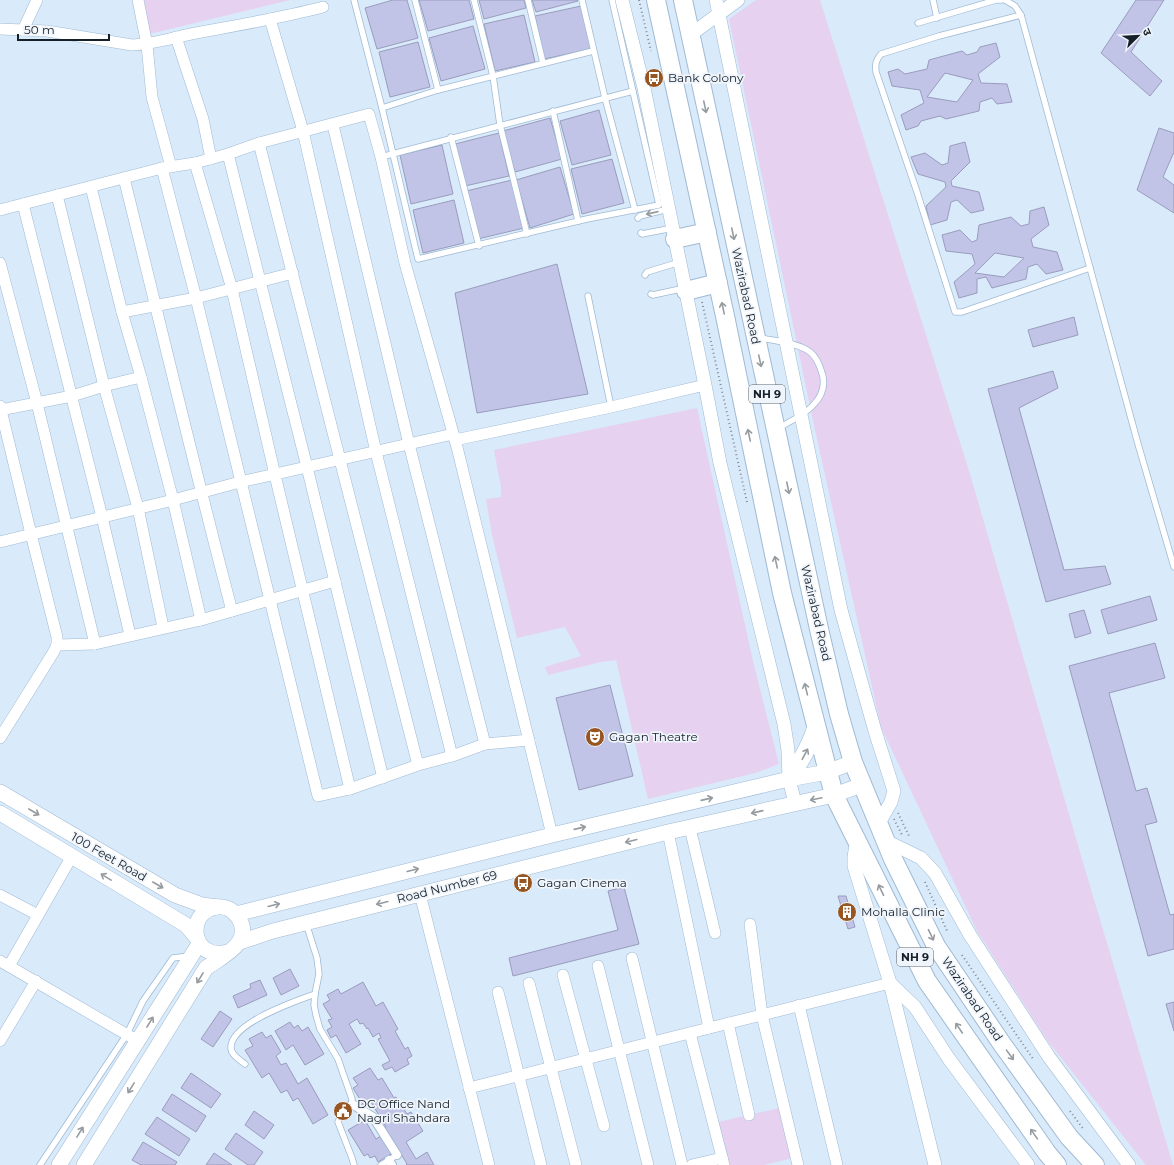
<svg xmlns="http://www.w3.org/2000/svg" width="1174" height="1165" viewBox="0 0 1174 1165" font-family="Montserrat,'Noto Sans Devanagari',sans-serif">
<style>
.green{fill:#e6d1f0}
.building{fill:#c1c4e6;stroke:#9a9cbd;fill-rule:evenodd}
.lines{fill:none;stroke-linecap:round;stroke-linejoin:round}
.service-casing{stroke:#9fbad4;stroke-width:7}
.pedestrian-casing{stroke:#9fbad4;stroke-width:10}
.minor-casing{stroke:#9fbad4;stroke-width:12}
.tertiary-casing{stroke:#9fbad4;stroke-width:14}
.secondary-casing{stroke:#9fbad4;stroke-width:16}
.primary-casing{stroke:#9fbad4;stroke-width:18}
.trunk-casing{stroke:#9fbad4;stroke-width:20}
.path{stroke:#7f8d9a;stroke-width:2;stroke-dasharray:1 3;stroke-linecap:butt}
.service{stroke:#fff;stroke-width:5.5}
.pedestrian{stroke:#fff;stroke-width:8}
.minor{stroke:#fff;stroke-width:11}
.tertiary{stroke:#fff;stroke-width:13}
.secondary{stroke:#fff;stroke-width:15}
.primary{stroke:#fff;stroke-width:17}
.trunk{stroke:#fff;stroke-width:18}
.oneway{stroke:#969b9f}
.labels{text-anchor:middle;stroke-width:3.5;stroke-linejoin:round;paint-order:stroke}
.shield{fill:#f0f5fb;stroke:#576069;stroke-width:1}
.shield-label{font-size:11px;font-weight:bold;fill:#16202a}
.poi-label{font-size:12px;fill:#16202a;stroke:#f0f5fb;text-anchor:start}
.street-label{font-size:12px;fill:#16202a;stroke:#f0f5fb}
</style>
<rect width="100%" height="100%" fill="#d9eafa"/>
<!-- green -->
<g class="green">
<path d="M138,0h152l-149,36z"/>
<path d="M756,0h64l150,474 112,385 91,306h-27l-99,-125 -70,-109 -96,-204 -66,-297 -86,-411z"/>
<path d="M697,408l56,253 26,103 -24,9 -107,26 -32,-139 -15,2 -53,13 -3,-8 36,-11 -16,-29 -48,11 -25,-103 -6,-36 15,-2v-10l-7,-37z"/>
<path d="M784,1107l13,50 -33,8h-40l-10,-42z"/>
</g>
<!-- building -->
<g class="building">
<path d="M393,0h14l11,38 -41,11 -12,-41z"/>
<path d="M419,0h50l5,19 -46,12z"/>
<path d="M479,0h45l2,8 -42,11z"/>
<path d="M532,0h45l1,1 -42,11z"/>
<path d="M1136,0h28l-33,52 31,29 -12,15 -49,-43z"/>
<path d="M581,6l10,43 -47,10 -9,-43z"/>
<path d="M524,15l11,47 -40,9 -11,-47z"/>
<path d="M473,26l12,43 -44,12 -12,-43z"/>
<path d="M418,42l12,45 -40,10 -11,-45z"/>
<path d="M996,43l4,14 -22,17 3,9 26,1 5,18 -15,2 -5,-6 -12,4 -1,9 -33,8 -6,-3 -19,5 -3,5 -12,4 -5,-15 23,-12 -4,-13 -28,-4 -4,-14 10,-3 7,5 22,-5 2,-9 33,-9 5,4 10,-3 3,-5zM945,73l28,7 -16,22 -30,-5z"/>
<path d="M599,110l12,45 -39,10 -12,-44z"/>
<path d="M550,118l12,41 -47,13 -12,-41z"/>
<path d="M1159,128l15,5v19l-11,25 11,8v28l-37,-23z"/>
<path d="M499,133l10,43 -44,10 -10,-42z"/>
<path d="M965,142l5,20 -19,19 1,5 27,6 5,18 -13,3 -14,-13 -6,2 -4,18 -17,5 -4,-19 20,-19 -1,-5 -27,-8 -7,-17 14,-4 17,12 6,-2 2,-17z"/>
<path d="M442,145l11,49 -42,10 -11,-49z"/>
<path d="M612,159l12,44 -42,11 -11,-45z"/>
<path d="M560,167l14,47 -44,14 -14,-48z"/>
<path d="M512,180l12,48 -46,11 -12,-48z"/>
<path d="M454,200l10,43 -41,10 -10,-43z"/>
<path d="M1044,207l5,18 -18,14 2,8 24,5 6,18 -17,4 -9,-10 -9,3 -2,12 -34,9 -6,-11 -9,2v14l-18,5 -5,-16 21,-18 -3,-10 -26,-3 -4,-16 18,-5 12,12 5,-2 2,-15 32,-8 10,9 8,-2 1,-13zM995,253l29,5 -20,19 -29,-4z"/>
<path d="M557,264l31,130 -111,19 -22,-120z"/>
<path d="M1074,317l4,18 -45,12 -5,-17z"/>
<path d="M1053,371l5,17 -39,20 45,162 41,-4 6,18 -65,18 -58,-213z"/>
<path d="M1150,596l7,24 -49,14 -7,-24z"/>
<path d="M1084,610l7,23 -16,5 -6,-24z"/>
<path d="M1155,643l10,35 -56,15 27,98 11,-3 10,34 -12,3 25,90 4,-1v35l-26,7 -79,-290z"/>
<path d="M610,685l23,91 -54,14 -23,-92z"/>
<path d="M624,887l15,57 -126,32 -4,-18 109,-28 -10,-39z"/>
<path d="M838,896h8l9,31 -7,2z"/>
<path d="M290,969l9,17 -18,9 -8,-17z"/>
<path d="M260,980l7,15 -29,13 -5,-12 18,-8 -1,-4z"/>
<path d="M363,982l13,24 7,-4 15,27 -3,2 10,18 3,-2 4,9 -5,3 2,5 -14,8 -3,-5 -7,3 -3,-5 8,-4 -12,-22 3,-1 -2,-5 -6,4 -5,-9 -1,1 -4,-6 -3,1 -3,-5 -8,5 12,20 -15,9 -10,-18 -5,3 -4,-8 5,-3 -4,-7 4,-1 -9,-15 7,-4 -3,-5 11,-6 3,5z"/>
<path d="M1174,1002v29l-8,-27z"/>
<path d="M220,1011l12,8 -19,28 -12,-8z"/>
<path d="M290,1022l4,6 4,-3 4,6 6,-4 16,27 -19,11 -12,-20 -7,5 -11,-19z"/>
<path d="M262,1032l4,6 5,-3 10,17 -5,4 5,9 5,-2 12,21 9,-6 21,37 -15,9 -15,-26 -5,3 -6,-11 -6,3 -12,-20 -7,5 -17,-28 8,-4 -4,-7z"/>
<path d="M370,1068l8,12 4,-2 12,20 2,-1 11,17 4,-2 12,19 -17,11 10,17 11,-7 7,13h-28l1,-1 -12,-20 -3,1 -10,-16 4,-2 -15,-25 -7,4 -11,-18 5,-3 -5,-7z"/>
<path d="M191,1073l30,21 -10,14 -30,-20z"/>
<path d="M172,1094l34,22 -10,16 -34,-22z"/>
<path d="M254,1111l20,14 -10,14 -19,-14z"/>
<path d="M157,1117l33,22 -11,17 -34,-22z"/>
<path d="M365,1120l11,19 6,-4 11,18 -15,9 -3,-6 -5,2 -2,-4 -4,2 -16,-26z"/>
<path d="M236,1133l27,19 -9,13h-6l-23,-16z"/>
<path d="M143,1142l34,20 -2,3h-34l-9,-5z"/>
<path d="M214,1153l18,12h-26z"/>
</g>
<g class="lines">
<defs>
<g id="service">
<path d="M354,0l28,108 36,151 169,-40 72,-14 -47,-205"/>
<path d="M415,0l23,90"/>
<path d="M474,0l19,76 7,49 27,109"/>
<path d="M528,0l15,63"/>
<path d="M582,0l23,98 30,112"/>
<path d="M933,0l4,18"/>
<path d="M1005,0l10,6 6,9 117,429 36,123"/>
<path d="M1021,15l-82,21 -58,18c-5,6 -6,10 -5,18l41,120 38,120h7l128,-44"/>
<path d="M918,23l78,-23h6"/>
<path d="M382,108l56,-18 155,-39"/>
<path d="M553,111l25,110"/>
<path d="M451,137l28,109"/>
<path d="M381,157l252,-66"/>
<path d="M638,218l2,-2 28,-7"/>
<path d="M641,233l1,1 31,-6"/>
<path d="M645,275l2,-3 33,-10"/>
<path d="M651,294l2,1 32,-7"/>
<path d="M588,296l23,111"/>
<path d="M759,338c14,2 40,5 51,14 5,4 9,12 11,18 12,30 -21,47 -43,58"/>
<path d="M306,923l11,35 2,16 -4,20 -1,11 2,10 4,14 18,30 14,40v5l-11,12 -3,6 14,36 2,7"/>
<path d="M245,1064c-5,-4 -14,-9 -14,-16 -1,-25 65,-47 84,-54"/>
<path d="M40,1165l87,-131 16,-33 30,-43 16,-2"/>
<path d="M381,1165l16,-10"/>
</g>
<g id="pedestrian">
<path d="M352,1104l21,13 24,38"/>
<path d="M389,1160l3,5"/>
</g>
<g id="minor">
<path d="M138,0l9,45 5,52 19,70"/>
<path d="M270,19l33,112 73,321 76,304"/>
<path d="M0,29l47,2 85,14c22,-1 43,-8 64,-12 43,-8 85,-15 127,-26"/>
<path d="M23,30l14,-30"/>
<path d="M176,37l27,82 8,40"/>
<path d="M333,125l76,319 76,300"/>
<path d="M259,143l159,622"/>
<path d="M228,154l79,313 76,311"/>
<path d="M195,163l37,126 43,186 75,314"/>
<path d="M162,168l34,130 122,498 32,-7 68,-24 34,-9 33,-12 44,-4"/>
<path d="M124,178c36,144 70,289 108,433"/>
<path d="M91,187l31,125 19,65 32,123 28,120"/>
<path d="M57,195l47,191 34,122 25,119"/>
<path d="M23,204l79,313 28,118"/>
<path d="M0,210l162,-42 33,-5 33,-9 31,-11 110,-29 12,43 24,106 52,184 95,388"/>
<path d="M0,263l37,140 58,241"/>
<path d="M122,312l74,-14 97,-25"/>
<path d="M0,406l31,128 26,103v8l-4,8 -53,85"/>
<path d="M0,410l72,-14 32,-10 37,-9"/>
<path d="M455,440l156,-33 94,-22"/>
<path d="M0,542l173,-42 67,-18 213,-48"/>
<path d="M57,645l38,-1 106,-24 134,-39"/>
<path d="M690,828l25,105"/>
<path d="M668,832l41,196"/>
<path d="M420,894l69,271"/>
<path d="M0,895l38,20"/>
<path d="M750,924l12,91 36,150"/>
<path d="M632,958l50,207"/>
<path d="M0,961l138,80"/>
<path d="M9,966l63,-110"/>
<path d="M598,966l50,199"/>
<path d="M563,975l41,151"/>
<path d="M529,983l47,182"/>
<path d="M498,992l43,173"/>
<path d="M799,1005l38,160"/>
<path d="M728,1023l21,92"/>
<path d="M690,1033l34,132"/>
<path d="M0,1041l36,-60"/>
<path d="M469,1088l421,-105"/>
<path d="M692,1165l30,-7"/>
</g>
<g id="tertiary">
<path d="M622,0l22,88 61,297 15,78 64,261 4,26 1,29 6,24"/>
<path d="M716,0l125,610 34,121 19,60 -3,11 -12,21"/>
<path d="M690,35l48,-35"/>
<path d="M857,839l-3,18v9l36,117 45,182"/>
<path d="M886,841l35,17 14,15 35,62 79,122 80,108"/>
<path d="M890,983l25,24 34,52 79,106"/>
</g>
<g id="secondary">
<path d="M0,792l175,103 27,10 15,2"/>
<path d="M0,813l186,112 10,12"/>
<path d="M236,914l316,-79 237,-56 38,-7 26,-10"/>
<path d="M240,942l33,-11 395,-99 166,-37 28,-10"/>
<path d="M59,1165l140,-221"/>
<path d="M84,1165l122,-197c17,-12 50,-27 31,-52 -5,-7 -13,-10 -21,-9 -31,5 -25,55 12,45"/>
</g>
<path id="primary" d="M789,779c11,-17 21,-33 27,-52"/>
<g id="trunk">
<path d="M656,0l69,316 57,277 52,202 93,186 120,172 10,12"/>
<path d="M683,0l136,629 20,85 14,48 40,97 43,87 66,98 67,93 26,28"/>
<path d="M675,239l32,-7"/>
<path d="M686,291l32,-8"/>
</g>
</defs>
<!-- service casing -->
<use href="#service" class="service-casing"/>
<!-- pedestrian casing -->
<use href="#pedestrian" class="pedestrian-casing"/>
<!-- minor casing -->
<use href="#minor" class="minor-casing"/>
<!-- tertiary casing -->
<use href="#tertiary" class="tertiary-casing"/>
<!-- secondary casing -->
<use href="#secondary" class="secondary-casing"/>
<!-- primary casing -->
<use href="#primary" class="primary-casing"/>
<!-- trunk casing -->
<use href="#trunk" class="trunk-casing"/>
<!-- path -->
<g class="path">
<path d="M639,0l12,51"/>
<path d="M702,302l45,200"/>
<path d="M898,813l12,25"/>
<path d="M894,819l8,16"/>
<path d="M925,882l23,51"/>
<path d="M962,955l71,104"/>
<path d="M1070,1111l14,19"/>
</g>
<!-- service -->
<use href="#service" class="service"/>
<!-- pedestrian -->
<use href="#pedestrian" class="pedestrian"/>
<!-- minor -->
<use href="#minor" class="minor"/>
<!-- tertiary -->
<use href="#tertiary" class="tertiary"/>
<!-- secondary -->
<use href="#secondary" class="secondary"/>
<!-- primary -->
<use href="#primary" class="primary"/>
<!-- trunk -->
<use href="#trunk" class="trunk"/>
</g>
<!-- one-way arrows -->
<defs><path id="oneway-shaft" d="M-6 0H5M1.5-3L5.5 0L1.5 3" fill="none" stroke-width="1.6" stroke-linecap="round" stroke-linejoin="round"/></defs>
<g class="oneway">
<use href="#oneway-shaft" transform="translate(705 107) rotate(78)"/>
<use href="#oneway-shaft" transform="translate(652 213) rotate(167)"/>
<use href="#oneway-shaft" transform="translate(733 234) rotate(78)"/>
<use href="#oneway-shaft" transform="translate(723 308) rotate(-102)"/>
<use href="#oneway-shaft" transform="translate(760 361) rotate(78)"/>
<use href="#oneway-shaft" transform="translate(749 435) rotate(-102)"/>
<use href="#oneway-shaft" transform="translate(788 488) rotate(78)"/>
<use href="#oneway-shaft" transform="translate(776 562) rotate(-102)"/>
<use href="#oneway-shaft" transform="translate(806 689) rotate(-104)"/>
<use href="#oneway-shaft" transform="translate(805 754) rotate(-62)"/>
<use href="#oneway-shaft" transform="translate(707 799) rotate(-13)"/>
<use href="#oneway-shaft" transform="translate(816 799) rotate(168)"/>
<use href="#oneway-shaft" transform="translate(34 812) rotate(30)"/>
<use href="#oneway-shaft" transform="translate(757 812) rotate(167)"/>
<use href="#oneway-shaft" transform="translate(580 828) rotate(-13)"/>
<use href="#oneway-shaft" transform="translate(631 841) rotate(166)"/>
<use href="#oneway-shaft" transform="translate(413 870) rotate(-14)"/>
<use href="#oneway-shaft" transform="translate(106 877) rotate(-149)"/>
<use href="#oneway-shaft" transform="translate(158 885) rotate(30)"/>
<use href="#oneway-shaft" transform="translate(881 890) rotate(-116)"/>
<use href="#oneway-shaft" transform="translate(382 903) rotate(166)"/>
<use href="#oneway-shaft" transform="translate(274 905) rotate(-14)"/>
<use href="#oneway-shaft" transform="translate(931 935) rotate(64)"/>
<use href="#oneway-shaft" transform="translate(200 978) rotate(122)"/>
<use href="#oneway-shaft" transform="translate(150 1022) rotate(-58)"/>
<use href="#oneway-shaft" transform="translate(959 1028) rotate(-124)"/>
<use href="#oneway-shaft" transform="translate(1010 1055) rotate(54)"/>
<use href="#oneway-shaft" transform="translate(131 1088) rotate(122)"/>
<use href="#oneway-shaft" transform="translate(80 1132) rotate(-58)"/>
<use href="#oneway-shaft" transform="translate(1034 1134) rotate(-125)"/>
</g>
<!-- icons -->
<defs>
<symbol id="bus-disc" viewBox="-11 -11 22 22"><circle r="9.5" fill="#975621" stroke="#f0f5fb"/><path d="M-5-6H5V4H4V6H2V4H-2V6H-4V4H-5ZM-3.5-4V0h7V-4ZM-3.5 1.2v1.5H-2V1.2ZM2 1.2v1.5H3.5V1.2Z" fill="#fff"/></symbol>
<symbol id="theatre-disc" viewBox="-11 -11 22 22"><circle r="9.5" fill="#975621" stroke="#f0f5fb"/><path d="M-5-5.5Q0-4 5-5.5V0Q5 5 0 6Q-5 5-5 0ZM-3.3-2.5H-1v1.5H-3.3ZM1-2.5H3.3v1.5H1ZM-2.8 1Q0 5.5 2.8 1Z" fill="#fff"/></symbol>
<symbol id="building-disc" viewBox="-11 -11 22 22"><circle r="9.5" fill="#975621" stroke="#f0f5fb"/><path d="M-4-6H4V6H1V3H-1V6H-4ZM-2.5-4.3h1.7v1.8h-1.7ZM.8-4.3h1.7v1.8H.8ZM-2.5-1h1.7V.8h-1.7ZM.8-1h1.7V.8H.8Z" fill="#fff"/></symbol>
<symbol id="civic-disc" viewBox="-11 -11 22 22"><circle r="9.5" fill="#975621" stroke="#f0f5fb"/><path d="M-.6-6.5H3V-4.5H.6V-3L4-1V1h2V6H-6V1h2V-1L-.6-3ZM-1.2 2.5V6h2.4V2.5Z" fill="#fff"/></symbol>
</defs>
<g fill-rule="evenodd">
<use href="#bus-disc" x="643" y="67" width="22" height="22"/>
<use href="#theatre-disc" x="584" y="726" width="22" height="22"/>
<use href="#bus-disc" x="512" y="872" width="22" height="22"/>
<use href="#building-disc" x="836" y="901" width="22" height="22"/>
<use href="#civic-disc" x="332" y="1100" width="22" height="22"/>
</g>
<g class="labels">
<!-- shield labels -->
<g class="shield">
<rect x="749" y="385" width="36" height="18" rx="3"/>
<rect x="897" y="948" width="36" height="18" rx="3"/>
</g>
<g class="shield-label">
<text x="767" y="398">NH 9</text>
<text x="915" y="961">NH 9</text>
</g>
<!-- poi labels -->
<g class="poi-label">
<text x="668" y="82">Bank Colony</text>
<text x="609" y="741">Gagan Theatre</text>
<text x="537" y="887">Gagan Cinema</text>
<text x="861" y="916">Mohalla Clinic</text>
<text x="357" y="1108">DC Office Nand<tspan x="357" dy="14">Nagri Shahdara</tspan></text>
</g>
<!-- street labels -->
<g class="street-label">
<text transform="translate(746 296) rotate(78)" y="4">Wazirabad Road</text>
<text transform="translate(816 613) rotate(77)" y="4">Wazirabad Road</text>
<text transform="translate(109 857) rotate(30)" y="4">100 Feet Road</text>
<text transform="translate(447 887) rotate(-14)" y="4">Road Number 69</text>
<text transform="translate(972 999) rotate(56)" y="4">Wazirabad Road</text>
</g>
</g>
<!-- north arrow -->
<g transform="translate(1138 36) rotate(66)" stroke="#f0f5fb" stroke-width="3" paint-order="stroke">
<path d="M0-3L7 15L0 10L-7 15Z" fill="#16202a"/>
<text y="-6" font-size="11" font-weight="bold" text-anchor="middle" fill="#16202a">उ</text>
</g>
<!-- scale -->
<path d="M18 34v6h91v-6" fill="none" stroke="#16202a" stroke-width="2"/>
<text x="24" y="34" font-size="12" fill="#16202a" stroke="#f0f5fb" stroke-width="3" paint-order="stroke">50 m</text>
</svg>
